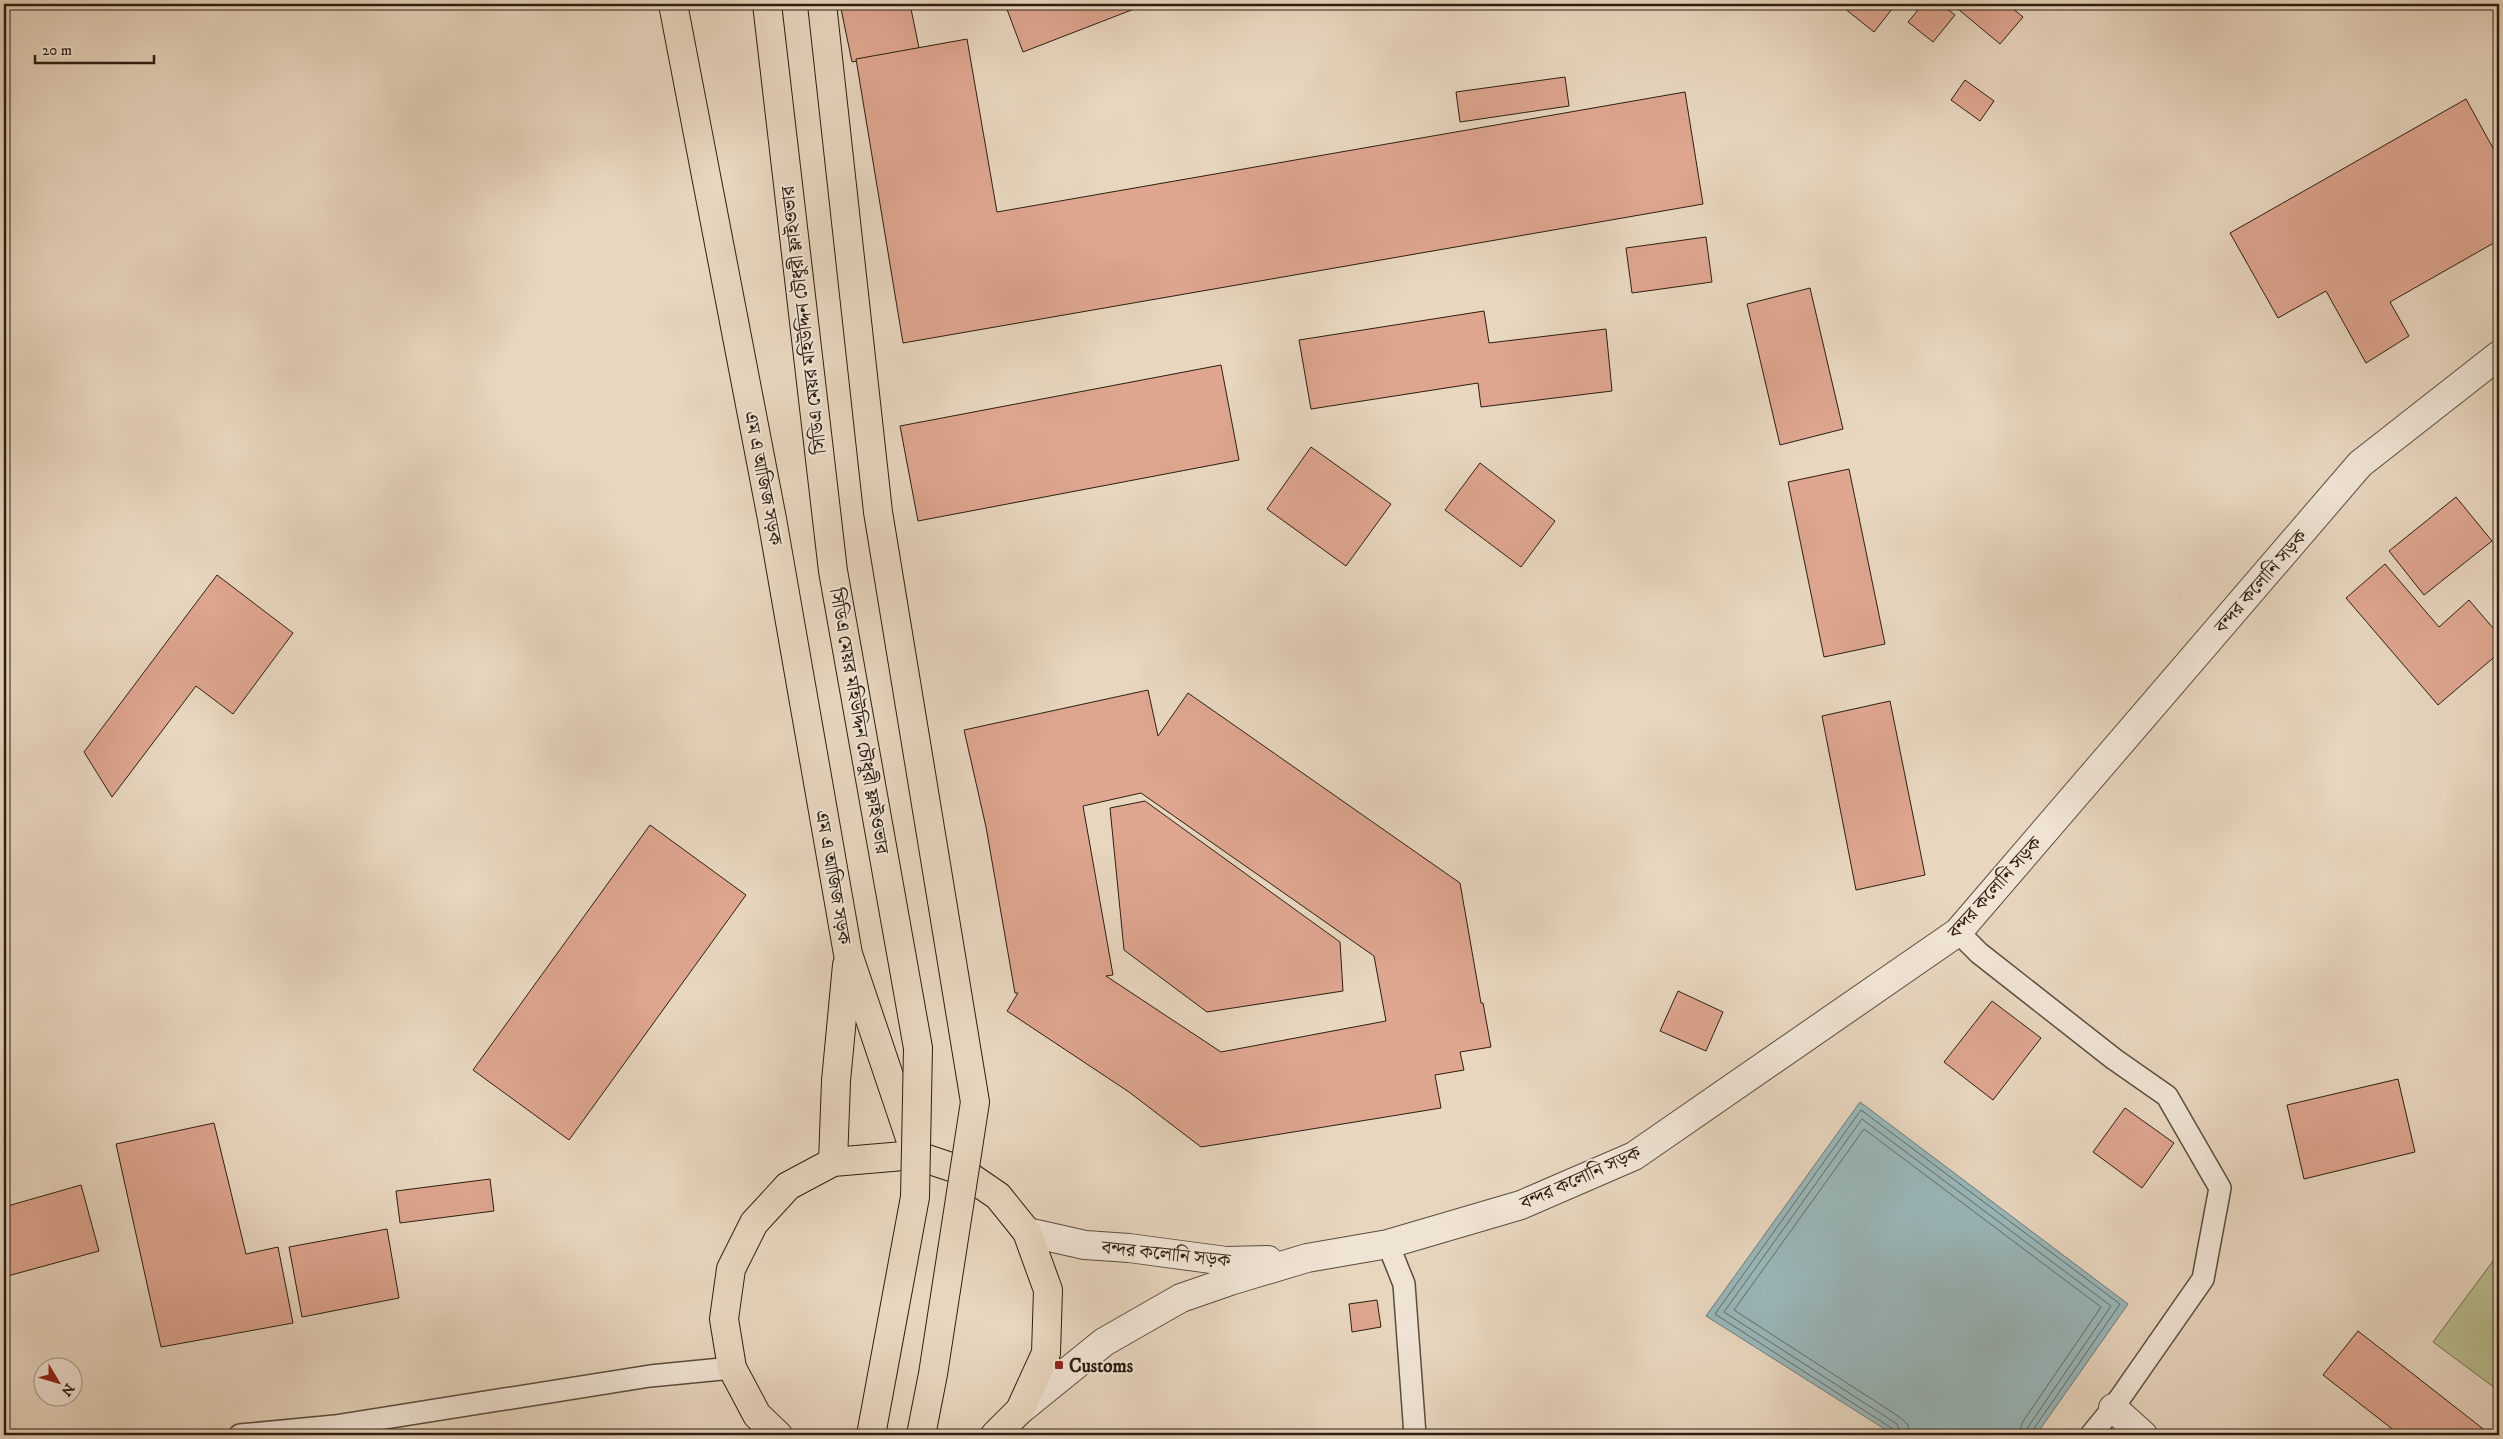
<svg xmlns="http://www.w3.org/2000/svg" width="2503" height="1439" viewBox="0 0 2503 1439" font-family="'IM FELL DW Pica','Noto Serif Bengali',serif">
<style>
.pitch{fill:#b9bd8f;stroke:#726e50}
.water{fill:#99b7ba;stroke:#6d7a77}
.lines{fill:none;stroke-linecap:round;stroke-linejoin:round}
.shore{stroke:#626b66;stroke-width:1}
.building{fill:#dea58f;stroke:#2c1f12;fill-rule:evenodd}
.service-casing{stroke:#5b4d3d;stroke-width:24}
.minor-casing{stroke:#5b4d3d;stroke-width:30}
.tertiary-casing{stroke:#5b4d3d;stroke-width:30}
.primary-casing{stroke:#2c1f12;stroke-width:30}
.trunk-casing{stroke:#2c1f12;stroke-width:30}
.service{stroke:#f0e4d5;stroke-width:21}
.minor{stroke:#f0e4d5;stroke-width:28}
.tertiary{stroke:#f0e4d5;stroke-width:28}
.primary{stroke:#e8d6bf;stroke-width:28}
.trunk{stroke:#e8d6bf;stroke-width:28}
.trunk-bridge-casing{stroke:#2c1f12;stroke-width:30;stroke-linecap:butt}
.trunk-bridge{stroke:#e8d6bf;stroke-width:28}
.poi-dot{fill:#8f2418;stroke:#f0e4d5;stroke-width:2}
.labels{text-anchor:middle;stroke-width:4;stroke-linejoin:round;paint-order:stroke}
.street-label{font-size:19px;fill:#2c1f12;stroke:#f0e4d5}
.poi-label{font-size:19px;font-weight:bold;fill:#2c1f12;stroke:#f0e4d5;text-anchor:start}
</style>
<rect width="100%" height="100%" fill="#e8d6bf"/>
<filter id="stains"><feTurbulence type="fractalNoise" baseFrequency=".004" numOctaves="4"/><feColorMatrix values="0 0 0 0 .2 0 0 0 0 .09 0 0 0 0 .02 0 0 0 .5 -.17"/></filter>
<radialGradient id="worn" r=".72"><stop offset=".6" stop-color="#630" stop-opacity="0"/><stop offset="1" stop-color="#630" stop-opacity=".3"/></radialGradient>
<!-- pitch -->
<path class="pitch" d="M2496,1257l3,2v132l-66,-49z"/>
<!-- water -->
<path class="water" d="M1860,1102l268,202 -92,131h-142l-188,-119z"/>
<g class="lines">
<!-- shore -->
<g class="shore">
<path d="M1896,1435l-3,-6 -178,-115 146,-204 259,194 -87,126 -1,5"/>
<path d="M1902,1435l-5,-11 -173,-112 138,-193 249,187 -83,121 -2,8"/>
<path d="M1910,1435l-2,-10 -7,-7 -167,-108 130,-181 237,178 -79,116 -3,12"/>
</g>
</g>
<!-- building -->
<g class="building">
<path d="M840,4h70l9,44 -67,14z"/>
<path d="M1005,4h142l-124,48z"/>
<path d="M1839,4h57l-22,28z"/>
<path d="M1923,4h18l14,11 -22,27 -25,-20z"/>
<path d="M1952,4h55l16,13 -23,27z"/>
<path d="M967,39l30,173 688,-120 18,112 -800,139 -47,-284z"/>
<path d="M1565,77l4,29 -109,16 -4,-30z"/>
<path d="M1965,80l29,21 -14,20 -29,-21z"/>
<path d="M2466,99l33,60v81l-109,62 19,34 -43,27 -40,-72 -48,27 -48,-85z"/>
<path d="M1706,237l6,45 -80,11 -6,-45z"/>
<path d="M1810,288l33,141 -63,16 -33,-141z"/>
<path d="M1484,311l5,32 117,-14 6,62 -131,16 -3,-24 -167,26 -12,-69z"/>
<path d="M1221,365l18,95 -321,61 -18,-95z"/>
<path d="M1311,447l80,57 -45,62 -79,-57z"/>
<path d="M1480,463l75,58 -34,46 -76,-57z"/>
<path d="M1849,469l36,175 -61,13 -36,-175z"/>
<path d="M2456,497l36,44 -68,54 -35,-44z"/>
<path d="M2385,564l54,63 30,-27 30,35v18l-61,52 -92,-107z"/>
<path d="M217,575l76,58 -60,81 -37,-28 -84,111 -28,-45z"/>
<path d="M1148,690l10,46 30,-43 272,190 21,120h2l8,44 -31,5 4,18 -29,5 6,33 -240,39 -72,-55 -122,-81 11,-18h-3l-29,-166 -22,-97zM1141,793l233,163 12,65 -165,31 -115,-76 7,-1 -30,-169z"/>
<path d="M1890,701l35,174 -69,15 -34,-174z"/>
<path d="M1145,801l195,141 3,49 -136,21 -83,-62 -14,-142z"/>
<path d="M650,825l96,70 -177,245 -96,-70z"/>
<path d="M1678,991l45,21 -17,39 -46,-20z"/>
<path d="M1992,1001l49,37 -48,62 -49,-38z"/>
<path d="M2398,1079l17,73 -111,27 -17,-74z"/>
<path d="M2125,1108l49,35 -32,45 -49,-36z"/>
<path d="M214,1123l32,131 32,-7 15,76 -132,24 -45,-203z"/>
<path d="M490,1179l4,32 -94,12 -4,-32z"/>
<path d="M81,1185l18,66 -95,26v-70z"/>
<path d="M387,1229l12,69 -97,19 -13,-70z"/>
<path d="M1377,1300l4,27 -29,5 -3,-28z"/>
<path d="M2358,1331l133,104h-91l-77,-60z"/>
</g>
<g class="lines">
<defs>
<g id="service">
<path d="M1958,932l21,21 135,106 53,37 53,92 -17,91 -90,129 -22,27"/>
<path d="M1388,1244l16,40 11,151"/>
<path d="M240,1435l95,-9 315,-50 82,-8"/>
</g>
<path id="minor" d="M2113,1408l30,27"/>
<g id="tertiary">
<path d="M1027,1232l58,13 44,3 97,13 42,-1"/>
<path d="M1020,1410l84,-68 77,-44 49,-17 77,-23 81,-14 133,-39 113,-49 324,-224 402,-468 139,-109"/>
</g>
<g id="primary">
<path d="M673,4l99,515 76,435 67,199"/>
<path d="M833,1162l3,-81 11,-116"/>
</g>
<path id="trunk" d="M778,1435l-21,-20 -25,-47 -8,-49 7,-50 23,-46 34,-37 45,-24 82,-7 45,15 38,26 29,36 21,58 -2,63 -26,57 -25,25"/>
</defs>
<!-- service casing -->
<use href="#service" class="service-casing"/>
<!-- minor casing -->
<use href="#minor" class="minor-casing"/>
<!-- tertiary casing -->
<use href="#tertiary" class="tertiary-casing"/>
<!-- primary casing -->
<use href="#primary" class="primary-casing"/>
<!-- trunk casing -->
<use href="#trunk" class="trunk-casing"/>
<!-- service -->
<use href="#service" class="service"/>
<!-- minor -->
<use href="#minor" class="minor"/>
<!-- tertiary -->
<use href="#tertiary" class="tertiary"/>
<!-- primary -->
<use href="#primary" class="primary"/>
<!-- trunk -->
<use href="#trunk" class="trunk"/>
<defs>
<g id="trunk-bridge">
<path d="M767,4l66,567 85,477 -3,149 -44,238"/>
<path d="M822,4l56,508 97,590 -42,272 -12,61"/>
</g>
</defs>
<!-- trunk-bridge casing -->
<use href="#trunk-bridge" class="trunk-bridge-casing"/>
<!-- trunk-bridge -->
<use href="#trunk-bridge" class="trunk-bridge"/>
</g>
<!-- markers -->
<rect class="poi-dot" x="1054" y="1360" width="10" height="10" rx="2.5"/>
<g class="labels">
<!-- street labels -->
<g class="street-label">
<text transform="translate(803 320) rotate(-97)" y="7">সিডিএ মেয়র মহিউদ্দিন চৌধুরী ফ্লাইওভার</text>
<text transform="translate(764 478) rotate(79)" y="7">এম এ আজিজ সড়ক</text>
<text transform="translate(2260 581) rotate(-49)" y="7">বন্দর কলোনি সড়ক</text>
<text transform="translate(860 721) rotate(80)" y="7">সিডিএ মেয়র মহিউদ্দিন চৌধুরী ফ্লাইওভার</text>
<text transform="translate(834 877) rotate(80)" y="7">এম এ আজিজ সড়ক</text>
<text transform="translate(1994 887) rotate(-48)" y="7">বন্দর কলোনি সড়ক</text>
<text transform="translate(1580 1177) rotate(-24)" y="7">বন্দর কলোনি সড়ক</text>
<text transform="translate(1166 1253) rotate(6)" y="7">বন্দর কলোনি সড়ক</text>
</g>
<!-- poi labels -->
<g class="poi-label">
<text x="1069" y="1372">Customs</text>
</g>
</g>
<!-- margin -->
<rect width="2503" height="1439" fill="none" stroke="#e8d6bf" stroke-width="20"/>
<rect x="5" y="5" width="2493" height="1429" fill="none" stroke="#2c1f12" stroke-width="2.5"/>
<rect x="10" y="10" width="2483" height="1419" fill="none" stroke="#2c1f12"/>
<!-- north arrow -->
<g transform="translate(58 1382) rotate(128)"><circle r="24" fill="#f0e4d5" stroke="#a29587"/>
<path d="M0-4L9 19L0 12L-9 19Z" fill="#8f2418"/>
<text y="-8" font-size="14" font-weight="bold" text-anchor="middle" fill="#2c1f12">N</text>
</g>
<!-- scale -->
<path d="M35 55v8h119v-8" fill="none" stroke="#2c1f12" stroke-width="2.5"/>
<text x="42" y="55" font-size="15" fill="#2c1f12" stroke="#f0e4d5" stroke-width="4" paint-order="stroke">20 m</text>
<rect width="100%" height="100%" filter="url(#stains)"/>
<rect width="100%" height="100%" fill="url(#worn)"/>
</svg>
